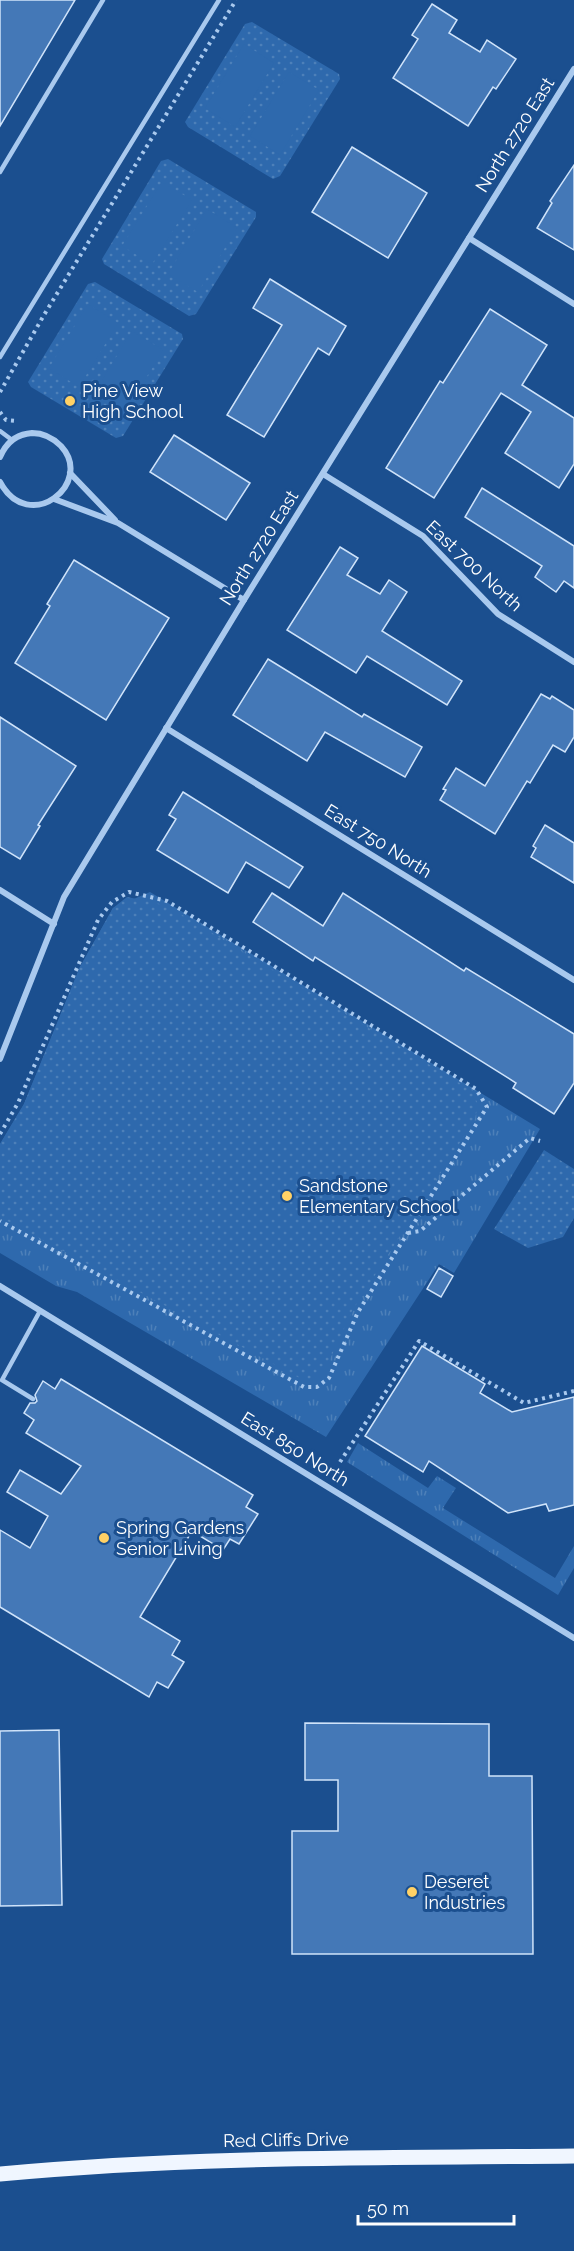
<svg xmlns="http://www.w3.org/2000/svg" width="574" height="2251" viewBox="0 0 574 2251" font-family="Raleway,sans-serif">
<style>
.grass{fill:url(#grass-tufts)}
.park{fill:url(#park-dots)}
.pitch{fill:#2e69ad}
.building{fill:#4478b7;stroke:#cfe3fa;stroke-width:1.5}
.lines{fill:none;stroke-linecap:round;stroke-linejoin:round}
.path{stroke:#a9c9ee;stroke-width:4;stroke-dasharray:3 4.5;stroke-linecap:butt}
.lane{stroke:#a9c9ee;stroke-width:4.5}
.street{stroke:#a9c9ee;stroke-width:6}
.primary{stroke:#f0f6ff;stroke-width:15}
.poi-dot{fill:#ffd166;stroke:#1b4f8f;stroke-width:2}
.labels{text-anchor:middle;stroke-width:6;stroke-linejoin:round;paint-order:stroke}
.street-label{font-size:18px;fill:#fff;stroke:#1b4f8f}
.poi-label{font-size:18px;fill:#fff;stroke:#1b4f8f;text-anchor:start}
</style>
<defs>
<pattern id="grass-tufts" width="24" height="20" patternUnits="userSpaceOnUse" patternTransform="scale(1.5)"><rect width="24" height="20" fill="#2e69ad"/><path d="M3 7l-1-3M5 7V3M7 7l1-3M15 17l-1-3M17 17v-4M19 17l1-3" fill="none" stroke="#4d80b9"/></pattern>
<pattern id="park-dots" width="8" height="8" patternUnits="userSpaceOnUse" patternTransform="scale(1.5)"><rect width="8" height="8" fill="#2e69ad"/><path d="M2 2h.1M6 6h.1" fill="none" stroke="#4d80b9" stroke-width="1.8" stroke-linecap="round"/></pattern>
</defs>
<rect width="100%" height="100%" fill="#1b4f8f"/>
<!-- grass -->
<g class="grass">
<path d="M150,892l390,237 -86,144 -15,-9 -113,173 -249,-145 -21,-6 -56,-33v-109l24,-40 56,-137 33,-59z"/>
<path d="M358,1443l70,45 9,-12 19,12 -13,20 112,70 19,-32v22l-16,27 -211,-133z"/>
</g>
<!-- park -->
<g class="park">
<path d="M252,22l87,52 1,5 -60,97 -7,3 -85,-52 -3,-5 60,-98z"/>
<path d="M168,159l88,53v5l-60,97 -7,2 -85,-52 -2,-5 59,-98z"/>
<path d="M95,282l87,52 1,5 -60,97 -7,2 -85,-51 -3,-5 60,-98z"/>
<path d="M127,897l30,6 27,13 287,174 7,14 -3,15 -123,192 -27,59 -10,10 -8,2 -307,-165v-73l24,-40 56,-137 33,-59z"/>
<path d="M544,1150l30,19v49l-11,19 -35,11 -34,-19z"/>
</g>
<!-- pitch -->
<g class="pitch">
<path d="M244,44l30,19 -39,64 -30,-19z"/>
<path d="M289,72l30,18 -39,65 -30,-19z"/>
<path d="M162,182l30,18 -40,64 -30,-18z"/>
<path d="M207,209l30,19 -39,64 -30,-18z"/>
<path d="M88,304l30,19 -39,64 -30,-19z"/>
<path d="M132,331l31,19 -39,64 -31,-19z"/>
</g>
<!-- building -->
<g class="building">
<path d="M0,0h75l-75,126z"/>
<path d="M432,4l25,16 -8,13 31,19 7,-12 29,19 -20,30 -3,-2 -25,39 -75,-48 25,-39 -6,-4z"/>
<path d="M352,147l75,46 -39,65 -76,-46z"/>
<path d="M574,165v85l-37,-22 15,-25 -2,-2z"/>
<path d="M270,279l76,47 -17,29 -11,-7 -54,89 -37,-22 55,-90 -29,-17z"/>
<path d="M490,309l57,36 -25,40 52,33v46l-15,24 -54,-35 26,-41 -30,-19 -67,105 -48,-30 54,-87 3,2z"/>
<path d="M174,435l76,48 -24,37 -76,-48z"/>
<path d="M482,488l92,58v42l-10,-7 -8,11 -21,-15 7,-11 -77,-49z"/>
<path d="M340,547l18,11 -11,17 33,19 9,-14 18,12 -25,39 80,50 -15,24 -80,-49 -11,17 -69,-43z"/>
<path d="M74,560l95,58 -63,102 -91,-57 35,-57 -3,-2z"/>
<path d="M268,659l94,58 2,-3 58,33 -17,30 -80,-45 -18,29 -74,-46z"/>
<path d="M541,694l9,5 2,-3 22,14v27l-9,15 -12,-7 -23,38 -3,-2 -32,53 -55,-34 6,-10 -3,-1 13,-21 29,18z"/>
<path d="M0,717l76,49 -38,59 2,1 -20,33 -20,-12z"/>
<path d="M183,792l120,75 -14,21 -43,-26 -18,31 -71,-43 19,-31 -7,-4z"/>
<path d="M545,825l29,18v40l-43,-26 5,-9 -3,-2z"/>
<path d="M272,893l51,33 20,-33 121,78 2,-3 108,66v49l-20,31 -41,-26 3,-5 -201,-126 -2,4 -60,-39z"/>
<path d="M439,1268l14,8 -12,21 -14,-8z"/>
<path d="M422,1346l63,38 -5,9 32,19 62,-15v108l-25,6 -3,-7 -38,9 -79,-52 -6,11 -58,-36z"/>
<path d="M61,1379l192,116 -7,12 12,7 -19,30 -9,-5 -7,11 -31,-19 -52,86 40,24 -8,14 12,7 -16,26 -11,-6 -8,15 -149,-90v-77l30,18 18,-32 -41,-24 13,-22 41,24 20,-28 -55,-33 8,-13 -10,-7 6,-10h5l2,-2 -2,-6 8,-14 12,8z"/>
<path d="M305,1723l184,1v52h43l1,178h-241v-123h46v-51h-33z"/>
<path d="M59,1730l3,175 -62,1v-175z"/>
</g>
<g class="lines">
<!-- path -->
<g class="path">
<path d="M0,392l44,-77 192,-315"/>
<path d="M0,412l6,8 12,1"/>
<path d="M0,1134l18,-31 80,-183 14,-18 17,-10 38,9 309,188 11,18 -129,205 -29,66 -12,9h-13l-304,-166"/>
<path d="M408,1233l12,-2 110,-93 10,3"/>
<path d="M340,1462l79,-121 105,62 50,-12"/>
</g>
<!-- lane -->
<g class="lane">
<path d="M0,172l103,-172"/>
<path d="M0,357l219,-357"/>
<path d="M0,431l12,9"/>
<path d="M33,1399l-31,-19 38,-69"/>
</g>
<!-- street -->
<g class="street">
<path d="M469,238l105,66"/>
<path d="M0,457c6,-14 17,-23 32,-24 11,0 21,5 29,13 34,37 -32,90 -61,36"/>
<path d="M70,473l45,47"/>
<path d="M323,474l100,62 75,78 76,48"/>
<path d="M54,499l64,24 126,77"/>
<path d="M166,728l408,252"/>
<path d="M0,890l54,34"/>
<path d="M0,1059l64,-162 180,-297 330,-531"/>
<path d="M0,1286l574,352"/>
</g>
<!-- primary -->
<path class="primary" d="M0,2174c191,-18 382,-16 574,-18"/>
</g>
<!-- markers -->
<g class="poi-dot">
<circle cx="70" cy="401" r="6"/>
<circle cx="287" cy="1196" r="6"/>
<circle cx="104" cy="1538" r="6"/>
<circle cx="412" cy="1892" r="6"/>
</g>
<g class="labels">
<!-- street labels -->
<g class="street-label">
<text transform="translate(515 135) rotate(-58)" y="6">North 2720 East</text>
<text transform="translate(259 548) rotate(-58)" y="6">North 2720 East</text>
<text transform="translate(474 566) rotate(43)" y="6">East 700 North</text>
<text transform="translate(378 841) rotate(32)" y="6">East 750 North</text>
<text transform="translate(295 1449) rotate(32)" y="6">East 850 North</text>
<text transform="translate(286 2140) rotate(-1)" y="6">Red Cliffs Drive</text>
</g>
<!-- poi labels -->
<g class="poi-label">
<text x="82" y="397">Pine View<tspan x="82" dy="21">High School</tspan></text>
<text x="299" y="1192">Sandstone<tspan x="299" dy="21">Elementary School</tspan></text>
<text x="116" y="1534">Spring Gardens<tspan x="116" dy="21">Senior Living</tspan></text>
<text x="424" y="1888">Deseret<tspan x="424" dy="21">Industries</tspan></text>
</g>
</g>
<!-- scale -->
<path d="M358 2215v9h156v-9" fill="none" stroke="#ffffff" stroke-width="3"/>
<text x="367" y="2215" font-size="18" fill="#ffffff" stroke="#1b4f8f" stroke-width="4.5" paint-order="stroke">50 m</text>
</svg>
